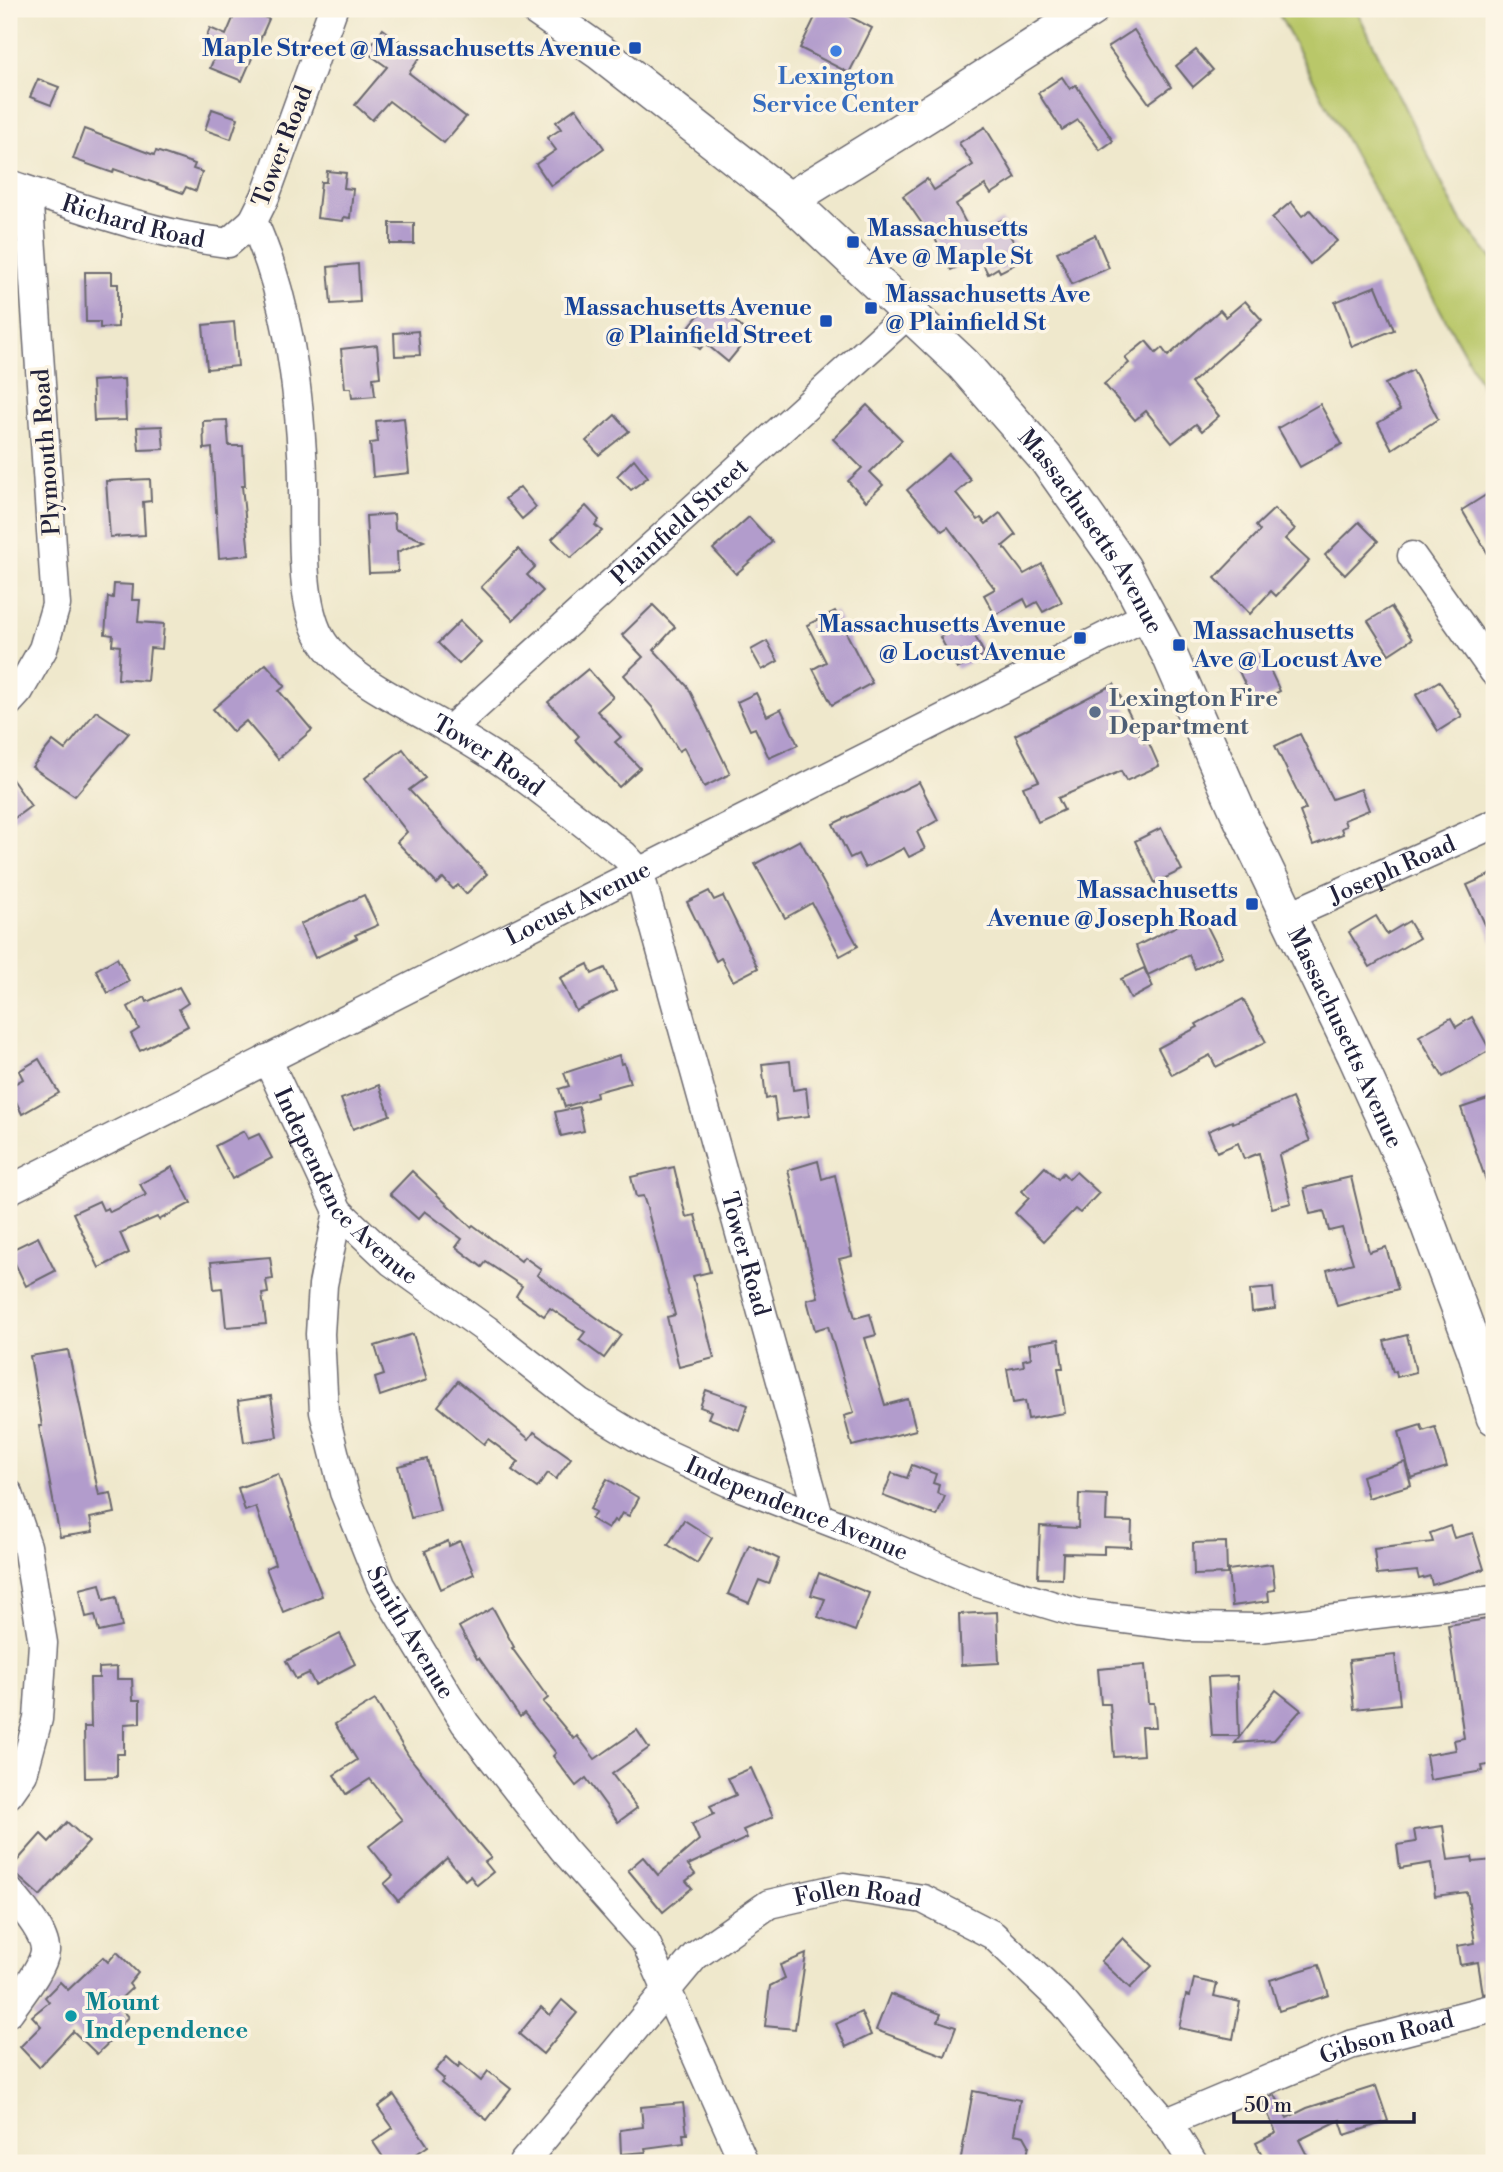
<svg xmlns="http://www.w3.org/2000/svg" width="1503" height="2172" viewBox="0 0 1503 2172" font-family="'Libre Bodoni',serif">
<style>
.green{fill:#b9c769;stroke:#6e7452;stroke-width:2}
.building{fill:#b29ccc}
.lines{fill:none;stroke-linecap:round;stroke-linejoin:round}
.minor-casing{stroke:#6a676e;stroke-width:31}
.major-casing{stroke:#6a676e;stroke-width:38}
.minor{stroke:#fff;stroke-width:28}
.major{stroke:#fff;stroke-width:35}
.transit-dot{fill:#1a4fb4;stroke:#fcf5e5;stroke-width:2.5}
.shop-dot{fill:#3f7fe0;stroke:#fcf5e5;stroke-width:2.5}
.service-dot{fill:#5c6f8a;stroke:#fcf5e5;stroke-width:2.5}
.culture-dot{fill:#0f9aa8;stroke:#fcf5e5;stroke-width:2.5}
.labels{text-anchor:middle;stroke-width:7;stroke-linejoin:round;paint-order:stroke}
.transit-label{font-size:24px;font-weight:bold;fill:#164399;stroke:#fcf5e5;text-anchor:end}
.shop-label{font-size:24px;font-weight:bold;fill:#366cbe;stroke:#fcf5e5}
.street-label{font-size:24px;fill:#22223b;stroke:#fcf5e5}
.service-label{font-size:24px;font-weight:bold;fill:#4e5e75;stroke:#fcf5e5;text-anchor:start}
.culture-label{font-size:24px;font-weight:bold;fill:#0d838f;stroke:#fcf5e5;text-anchor:start}
</style>
<rect width="100%" height="100%" fill="#fcf5e5"/>
<filter id="ink" filterUnits="userSpaceOnUse"><feTurbulence type="fractalNoise" baseFrequency=".0143" numOctaves="2"/><feDisplacementMap in="SourceGraphic" scale="14" xChannelSelector="R" yChannelSelector="G"/><feConvolveMatrix kernelMatrix="1 2 1 2 8 2 1 2 1" color-interpolation-filters="sRGB"/></filter>
<filter id="wash" filterUnits="userSpaceOnUse"><feTurbulence type="fractalNoise" baseFrequency=".00686" numOctaves="4" result="noise"/><feDisplacementMap in="SourceGraphic" scale="28" xChannelSelector="R" yChannelSelector="G"/><feGaussianBlur stdDeviation="1.57" result="paint"/><feColorMatrix in="noise" values="0 0 0 0 0 0 0 0 0 0 0 0 0 0 0 0 0 1.4 0 .05"/><feComposite in="paint" operator="in"/></filter>
<g filter="url(#wash)">
<rect width="100%" height="100%" fill="#efe8cc"/>
<!-- green -->
<path class="green" d="M1276,9h80l103,209 35,43v146l-169,-305z"/>
<g id="blocks">
<!-- building -->
<g class="building">
<path d="M237,9h6l26,10 -27,62 -32,-13 5,-12 -14,-6 9,-22 16,7z"/>
<path d="M819,9h16l37,19 -23,45 -49,-25z"/>
<path d="M383,29l38,27 -12,17 57,44 -22,26 -55,-42 -17,19 -17,-15 32,-38 -21,-15z"/>
<path d="M1134,30l37,57 -22,16 -41,-56z"/>
<path d="M1196,50l17,20 -20,17 -17,-21z"/>
<path d="M1062,77l8,12 6,-4 37,56 -13,9 -22,-30 -16,10 -24,-37z"/>
<path d="M38,79l21,8 -8,18 -21,-8z"/>
<path d="M576,108l28,40 -53,38 -15,-22 20,-14 -9,-12 14,-9 -5,-7z"/>
<path d="M212,109l26,9 -7,21 -26,-9z"/>
<path d="M985,127l31,51 -25,16 -6,-9 -29,19 16,31 30,-15 21,40 -23,12 -2,-4 -10,6 -9,-18 -28,14 -23,-45 -3,3 -22,-32 24,-17 7,11 39,-25 -14,-22z"/>
<path d="M84,129l70,26 2,-4 39,13 -2,5 9,3 -6,19 -10,-4 -3,6 -69,-24 -1,4 -40,-14z"/>
<path d="M327,171l19,2 -2,15 9,1 -3,29 -6,-1 -1,4 -26,-3 4,-36h5z"/>
<path d="M1291,202l11,14 8,-6 27,31 -27,23 -38,-46z"/>
<rect x="390" y="223" width="24" height="21"/>
<path d="M1095,235l14,33 -37,16 -15,-32z"/>
<path d="M358,264l2,38 -29,2 -3,-37z"/>
<path d="M85,272h27v12h6v43l-18,1v-6h-14z"/>
<path d="M1376,286l18,44 -42,17 -17,-45z"/>
<path d="M1245,301l17,19 -71,63 28,33 -17,15 -6,-7 -24,19 -26,-32 -11,9 -31,-36 25,-21 -4,-5 21,-17 10,12 6,-5 6,8 52,-46 6,7z"/>
<path d="M716,304l34,31 -22,27 -23,-19 -5,6 -18,-14 20,-24 5,4z"/>
<path d="M234,322l4,44 -31,3 -4,-44z"/>
<path d="M418,331l2,24 -25,1 -1,-23z"/>
<path d="M377,345l3,32 -7,1 2,18 -23,2 -1,-10h-6l-4,-39z"/>
<path d="M1413,370l25,49 -46,30 -14,-26 22,-13 -15,-26z"/>
<path d="M124,379l2,41 -32,1 -2,-40z"/>
<path d="M1320,404l22,40 -42,23 -22,-39z"/>
<path d="M867,405l35,35 -32,32 13,13 -17,16 -18,-20 14,-13 -29,-29z"/>
<path d="M615,415l14,16 -30,24 -13,-14z"/>
<path d="M404,418l5,55 -36,4 -3,-34 8,-1 -2,-21z"/>
<path d="M227,420l2,26h14l2,40h-3l7,69 -30,3 -7,-110 -8,1 -1,-28z"/>
<path d="M162,426l2,23 -25,1 -2,-23z"/>
<path d="M949,454l22,26 -15,13 22,27 3,-2 5,6 14,-11 16,22 -13,11 21,28 18,-10 20,38 -19,10 -6,-10 -9,5 -4,-8 -29,16 -11,-20 11,-6 -47,-62 -6,4 -35,-41z"/>
<path d="M634,459l14,18 -17,13 -14,-14z"/>
<path d="M150,479l1,22 -8,1 2,33 -35,2 -4,-56z"/>
<path d="M520,487l16,20 -14,12 -17,-20z"/>
<path d="M1494,490v74l-32,-54z"/>
<path d="M586,506l13,14 -4,5 7,6 -31,27 -19,-19z"/>
<path d="M1274,509l21,20 -10,10 24,22 -33,35 -5,-5 -21,23 -35,-36 45,-47 -4,-5z"/>
<path d="M394,514l1,15 29,12 -27,11 1,20 -29,1 -3,-57z"/>
<path d="M749,517l23,25 -36,32 -23,-25z"/>
<path d="M1359,522l19,19 -33,34 -20,-20z"/>
<path d="M518,549l17,18 -8,8 16,16 -30,29 -32,-33z"/>
<path d="M114,584l19,1 -1,15h8l-2,22 26,2 -2,25 -12,-1 -3,33 -29,-2 2,-33 -8,-1 1,-10 -8,-1 3,-37 5,1z"/>
<path d="M653,605l22,22 -21,23 34,37 42,87 -26,13 -20,-39 -5,3 -27,-44 -28,-32 19,-18 -21,-22z"/>
<path d="M1391,607l21,32 -23,15 -21,-33z"/>
<path d="M835,611l37,72 -40,22 -19,-36 13,-7 -19,-37z"/>
<path d="M460,621l21,21 -22,22 -21,-21z"/>
<path d="M968,623l17,32 -28,14 -17,-32z"/>
<path d="M767,641l11,20 -16,9 -11,-20z"/>
<path d="M1263,655l17,36 -26,13 -17,-37z"/>
<path d="M266,664l19,22 -6,5 33,39 -34,29 -32,-38 -13,11 -20,-23z"/>
<path d="M588,669l25,28 -16,14 24,26 -6,5 25,26 -21,19 -44,-47 4,-4 -31,-34z"/>
<path d="M1439,681l23,35 -24,15 -22,-36z"/>
<path d="M1114,684l30,59 4,-2 11,25 -33,15 -5,-10 -63,27 6,12 -26,12 -15,-35 16,-6 -24,-46z"/>
<path d="M756,693l11,23 14,-7 17,36 -29,13 -14,-30 -5,2 -13,-28z"/>
<path d="M96,711l33,22 -54,63 -43,-29 21,-26 12,9z"/>
<path d="M1300,734l32,65 29,-10 8,21 -25,10 2,6 -5,2 2,6 -30,11 -13,-33 6,-3 -31,-63z"/>
<path d="M403,749l22,29 -16,12 78,84 -21,20 -8,-9 -5,4 -10,-11 -6,6 -40,-42 10,-10 -42,-54z"/>
<path d="M9,775l22,31 -22,16z"/>
<path d="M919,782l19,38 -21,12 8,17 -16,8 -5,-9 -39,20 -7,-14 -8,4 -17,-34z"/>
<path d="M1161,828l21,42 -27,13 -20,-42z"/>
<path d="M800,840l58,106 -18,10 -28,-53 -27,15 -30,-54z"/>
<path d="M1494,873v71l-27,-59z"/>
<path d="M709,891l5,9 9,-4 35,72 -25,13 -12,-23 -5,3 -29,-59z"/>
<path d="M364,895l14,30 -23,10 2,3 -42,20 -15,-34z"/>
<path d="M1201,914l21,42 -27,13 -6,-14 -41,20 -12,-29z"/>
<path d="M1376,916l11,18 22,-13 10,17 -49,29 -21,-35z"/>
<path d="M117,958l12,23 -21,12 -12,-23z"/>
<path d="M588,964l4,10 13,-6 11,23 -40,20 -16,-33z"/>
<path d="M1144,968l9,19 -22,12 -10,-20z"/>
<path d="M179,987l9,16 -9,6 9,17 -48,25 -9,-17 8,-5 -11,-22 17,-10 2,5z"/>
<path d="M1243,999l23,43 -50,25 -6,-12 -38,20 -14,-27 40,-21 -2,-3z"/>
<path d="M1472,1017l18,33 -47,27 -24,-41 32,-18 5,9z"/>
<path d="M619,1055l2,9 3,-1 6,20 -34,9 1,5 -32,10 -6,-18 10,-3 -5,-13z"/>
<path d="M39,1059l20,34 -37,21 -13,-27 14,-8 -4,-8z"/>
<path d="M790,1061l3,29 13,-2 3,28 -32,4 -3,-23 -8,2 -4,-35z"/>
<path d="M379,1085l11,30 -37,14 -12,-30z"/>
<path d="M1494,1097v98h-3l-30,-87z"/>
<path d="M1292,1098l18,43 -31,14 12,48 -19,5 -13,-55 -15,6 -6,-16 -21,9 -9,-21 24,-10 1,2z"/>
<path d="M579,1107l5,24 -23,5 -6,-24z"/>
<path d="M244,1131l4,8 11,-5 13,24 -40,21 -17,-33z"/>
<path d="M818,1161l4,18 13,-4 17,81 -13,3 16,59 15,-4 6,21 -11,3 20,67 23,-6 8,31 -64,16 -8,-30 10,-3 -26,-87 -13,4 -8,-30 11,-3 -30,-127z"/>
<path d="M172,1167l19,36 -32,17 -2,-3 -37,16 9,20 -30,15 -26,-55 26,-12 4,9 5,-2 2,4 36,-17 -6,-11z"/>
<path d="M674,1167l12,50 9,-2 15,57 -17,4 21,82 -35,9 -12,-50 8,-2 -28,-107 -4,-12 -7,1 -5,-20z"/>
<path d="M1045,1167l13,12 5,-6 6,6 7,-7 23,21 -19,20 -5,-4 -31,32 -29,-28 14,-15 -7,-7z"/>
<path d="M412,1171l59,56 2,-2 48,36 3,-4 17,12 -4,6 84,60 -17,23 -25,-18 6,-8 -35,-24 -6,8 -28,-20 6,-10 -36,-24 -4,5 -26,-20 6,-8 -37,-28 -7,8 -28,-25z"/>
<path d="M1351,1177l18,75 17,-5 12,42 -61,17 -10,-36 26,-7 -11,-35 -13,3 -5,-20 -14,3 -6,-26z"/>
<path d="M38,1237l17,34 -29,15 -17,-35z"/>
<path d="M270,1257l3,22 -7,1 2,13 -6,1 4,30 -40,3 -4,-39 -8,1 -3,-27z"/>
<path d="M1273,1288l2,21 -23,3 -2,-22z"/>
<path d="M413,1334l14,46 -47,16 -5,-18 9,-3 -9,-29z"/>
<path d="M1407,1335l9,37 -19,5 -1,-6 -3,1 -9,-31z"/>
<path d="M1059,1339l4,29h-5l7,45 -37,6 -3,-18 -12,2 -6,-34 17,-3 -1,-6 8,-2 -2,-14z"/>
<path d="M68,1350l31,145 12,-2 4,20 -25,5 3,14 -33,5 -21,-111h3l-12,-70z"/>
<path d="M458,1381l71,58 5,-7 37,26 -15,21 -8,-6 -11,15 -25,-18 7,-8 -31,-23 -4,5 -46,-38z"/>
<path d="M706,1390l42,15 -9,25 -31,-12 3,-7 -11,-4z"/>
<path d="M271,1396l6,41 -33,5 -6,-41z"/>
<path d="M1421,1425l2,6 12,-4 12,40 -36,11 -12,-46z"/>
<path d="M427,1459l13,52 -29,7 -13,-52z"/>
<path d="M1405,1462l6,23 -43,13 -6,-22z"/>
<path d="M912,1465l24,9 -3,9 6,2 -2,8 8,3 -8,20 -54,-20 9,-23 15,5z"/>
<path d="M278,1474l21,63 23,59 -39,16 -17,-44 9,-4 -19,-57 -11,4 -7,-23z"/>
<path d="M607,1479l32,19 -10,18 -7,-3 -5,9 -3,-2 -6,9 -17,-10 5,-7 -6,-3z"/>
<path d="M1079,1494l28,1 -1,26 26,1 -1,25 -27,-1v8l-41,-1 -1,26 -24,-1 2,-52 38,2z"/>
<path d="M684,1520l28,18 -15,25 -29,-18z"/>
<path d="M1450,1526l4,12 19,-5 11,36 -52,16 -2,-9 -11,3 -2,-8 -40,4 -3,-26 59,-7 -3,-9z"/>
<path d="M448,1541l1,5 11,-5 14,33 -33,15 -16,-38z"/>
<path d="M1226,1542l1,32 -33,1 -1,-32z"/>
<path d="M749,1545l30,14 -10,25 -10,-4 -10,23 -21,-9z"/>
<path d="M1272,1564l3,26 -7,1 1,10 -37,5 -4,-36z"/>
<path d="M819,1573l50,20 -14,38 -37,-14 7,-18 -14,-4z"/>
<path d="M100,1584l4,16 12,-3 6,30 -23,5 -4,-17 -9,2 -6,-28z"/>
<path d="M493,1608l21,39 -2,1 36,50 -5,4 31,37 3,-3 18,23 42,-29 12,18 -37,26 25,34 -19,14 -32,-44 -10,8 -23,-30 3,-3 -32,-40 -4,4 -41,-59 -2,1 -18,-32z"/>
<path d="M997,1612l2,51 -38,2 -2,-51z"/>
<path d="M1494,1618v146l-12,2 1,5 -53,9 -4,-25 30,-5 -2,-10 10,-2 -16,-113z"/>
<path d="M340,1634l15,30 -40,21 -6,-12 -13,6 -10,-18z"/>
<path d="M1395,1655l5,49 -46,5 -5,-49z"/>
<path d="M1145,1665l3,38h6l2,24h-15l2,28 -29,2 -4,-53h-9l-3,-35z"/>
<path d="M117,1667v12h15l1,21h7v23l-16,1v30h-7v23l-32,1 -1,-51h7l-1,-49h9v-10z"/>
<path d="M1237,1676l2,60h-27l-4,-59z"/>
<path d="M1276,1690l25,20 -27,30 -39,3z"/>
<path d="M375,1700l33,55 60,76 23,27 -6,4 8,10 -16,13 -7,-9 -5,4 -18,-22 -49,43 -14,-17 9,-8 -24,-30 33,-26 -32,-41 -24,15 -12,-19 23,-15 -22,-36z"/>
<path d="M751,1768l22,49 -30,13 4,8 -59,27 7,9 -9,7 6,7 -29,24 -35,-42 15,-13 15,18 41,-35 -7,-16 22,-10 -4,-8 26,-11 -8,-17z"/>
<path d="M67,1822l22,20 -49,54 -30,-27 31,-35 8,8z"/>
<path d="M1443,1826l5,34 24,-3 1,5 21,-2v132l-11,2 -5,-32 -18,3 -3,-19 18,-3 -8,-51 -32,4 -4,-33 -31,5 -3,-23 19,-3 -2,-12z"/>
<path d="M1123,1938l29,28 -22,22 -29,-27z"/>
<path d="M117,1952l21,21 -9,11 3,4 -16,15 12,14 -8,9 3,3 -26,25 -24,-23 -34,36 -19,-20 21,-21 -9,-10 17,-14 -4,-5 15,-15 8,8 35,-33 5,5z"/>
<path d="M806,1954l-11,75 -30,-3 5,-40 15,-8 -5,-13z"/>
<path d="M1319,1965l10,30 -50,16 -9,-31z"/>
<path d="M1194,1979l23,5 -3,12 26,6 -7,37 -54,-11 7,-33 4,1z"/>
<path d="M890,1994l51,20 -3,7 18,6 -11,29 -69,-26z"/>
<path d="M562,2000l15,13 -34,41 -24,-20 22,-27 9,8z"/>
<path d="M861,2012l10,23 -25,12 -10,-23z"/>
<path d="M447,2057l11,10 2,-4 21,18 7,-10 23,18 -24,31 -46,-37 3,-4 -9,-8z"/>
<path d="M1376,2086l12,35 -43,14 -5,-15 -41,20 12,23h-45l-10,-20 20,-10 -14,-33 13,-5 12,23 20,-10z"/>
<path d="M973,2091l47,9 -6,34 10,2 5,9 -3,18h-66z"/>
<path d="M394,2095l34,51 -25,17h-16l-14,-21 20,-14 -15,-21z"/>
<path d="M683,2103l4,31h-4l1,9 -39,5 1,4 -25,2 -1,-24 23,-3 -2,-20z"/>
</g>
</g>
</g>
<g filter="url(#ink)">
<use href="#blocks" fill-opacity="0" stroke="#6a676e" stroke-width="2"/>
<g class="lines">
<defs>
<g id="minor">
<path id="s1" d="M333,9l-68,188 -12,24c33,72 44,154 49,232 4,51 -6,141 18,184 19,35 75,62 109,81 25,14 49,28 73,44 42,29 82,62 122,93l15,16 180,646"/>
<path id="s2" d="M9,184c72,24 144,50 219,59l25,-22"/>
<path d="M1412,556l82,116"/>
<path d="M9,702l10,-11 24,-42 13,-44 -28,-414"/>
<path id="s3" d="M450,730l460,-418"/>
<path id="s4" d="M1288,916l206,-92"/>
<path id="s5" d="M267,1059l71,152 54,51 95,68 93,73 76,46 72,33 121,47 126,53 102,31 111,14 72,1 234,-28"/>
<path id="s6" d="M9,1190l1139,-575"/>
<path id="s7" d="M338,1211l-15,74 -3,49 4,78 20,80 37,93 84,138 98,126 83,94 98,220"/>
<path d="M9,1494l18,52 16,97 -5,76 -15,55 -14,20"/>
<path d="M9,1891c11,13 37,42 36,60 -2,18 -26,46 -36,61"/>
<path id="s8" d="M1165,2123l185,-78 144,-37"/>
<path id="s9" d="M523,2163l172,-207 74,-52 75,-17 79,12 70,36 71,68 109,128 20,32"/>
</g>
<g id="major">
<path id="s10" d="M538,9l63,44 188,147 174,164 84,96 76,108 47,88 68,156 117,243 57,126 65,175 17,61"/>
<path d="M789,200l139,-86 163,-105"/>
</g>
</defs>
<!-- minor casing -->
<use href="#minor" class="minor-casing"/>
<!-- major casing -->
<use href="#major" class="major-casing"/>
<!-- minor -->
<use href="#minor" class="minor"/>
<!-- major -->
<use href="#major" class="major"/>
</g>
</g>
<!-- markers -->
<g class="transit-dot">
<rect x="628" y="41" width="14" height="14" rx="3.5"/>
<rect x="846" y="235" width="14" height="14" rx="3.5"/>
<rect x="864" y="301" width="14" height="14" rx="3.5"/>
<rect x="819" y="314" width="14" height="14" rx="3.5"/>
<rect x="1073" y="631" width="14" height="14" rx="3.5"/>
<rect x="1172" y="638" width="14" height="14" rx="3.5"/>
<rect x="1245" y="897" width="14" height="14" rx="3.5"/>
</g>
<circle class="shop-dot" cx="836" cy="51" r="7"/>
<circle class="service-dot" cx="1095" cy="712" r="7"/>
<circle class="culture-dot" cx="71" cy="2016" r="7"/>
<g class="labels">
<!-- transit labels -->
<g class="transit-label">
<text x="621" y="56">Maple Street @ Massachusetts Avenue</text>
<text x="867" y="236" text-anchor="start">Massachusetts<tspan x="867" dy="28">Ave @ Maple St</tspan></text>
<text x="885" y="302" text-anchor="start">Massachusetts Ave<tspan x="885" dy="28">@ Plainfield St</tspan></text>
<text x="812" y="315">Massachusetts Avenue<tspan x="812" dy="28">@ Plainfield Street</tspan></text>
<text x="1066" y="632">Massachusetts Avenue<tspan x="1066" dy="28">@ Locust Avenue</tspan></text>
<text x="1193" y="639" text-anchor="start">Massachusetts<tspan x="1193" dy="28">Ave @ Locust Ave</tspan></text>
<text x="1238" y="898">Massachusetts<tspan x="1238" dy="28">Avenue @ Joseph Road</tspan></text>
</g>
<!-- shop labels -->
<g class="shop-label">
<text x="836" y="84">Lexington<tspan x="836" dy="28">Service Center</tspan></text>
</g>
<!-- street labels -->
<g class="street-label">
<text transform="translate(282 146) rotate(-69)" y="8">Tower Road</text>
<text dy="8" stroke="none"><textPath href="#s2" startOffset="130">Richard Road</textPath></text>
<text transform="translate(46 452) rotate(-94)" y="8">Plymouth Road</text>
<text dy="8" stroke="none"><textPath href="#s3" startOffset="310">Plainfield Street</textPath></text>
<text dy="8" stroke="none"><textPath href="#s10" startOffset="766">Massachusetts Avenue</textPath></text>
<text dy="8" stroke="none"><textPath href="#s1" startOffset="859">Tower Road</textPath></text>
<text dy="8" stroke="none"><textPath href="#s4" startOffset="114">Joseph Road</textPath></text>
<text dy="8" stroke="none"><textPath href="#s6" startOffset="637">Locust Avenue</textPath></text>
<text dy="8" stroke="none"><textPath href="#s10" startOffset="1334">Massachusetts Avenue</textPath></text>
<text dy="8" stroke="none"><textPath href="#s5" startOffset="152">Independence Avenue</textPath></text>
<text dy="8" stroke="none"><textPath href="#s1" startOffset="1447">Tower Road</textPath></text>
<text dy="8" stroke="none"><textPath href="#s5" startOffset="719">Independence Avenue</textPath></text>
<text dy="8" stroke="none"><textPath href="#s7" startOffset="441">Smith Avenue</textPath></text>
<text dy="8" stroke="none"><textPath href="#s9" startOffset="450">Follen Road</textPath></text>
<text dy="8" stroke="none"><textPath href="#s8" startOffset="238">Gibson Road</textPath></text>
</g>
<!-- service labels -->
<g class="service-label">
<text x="1109" y="706">Lexington Fire<tspan x="1109" dy="28">Department</tspan></text>
</g>
<!-- culture labels -->
<g class="culture-label">
<text x="85" y="2010">Mount<tspan x="85" dy="28">Independence</tspan></text>
</g>
</g>
<!-- margin -->
<rect width="1503" height="2172" fill="none" stroke="#fcf5e5" stroke-width="35"/>
<!-- scale -->
<path d="M1234 2112v10h180v-10" fill="none" stroke="#22223b" stroke-width="3.5"/>
<text x="1244" y="2112" font-size="21" fill="#22223b" stroke="#fcf5e5" stroke-width="5" paint-order="stroke">50 m</text>
</svg>
